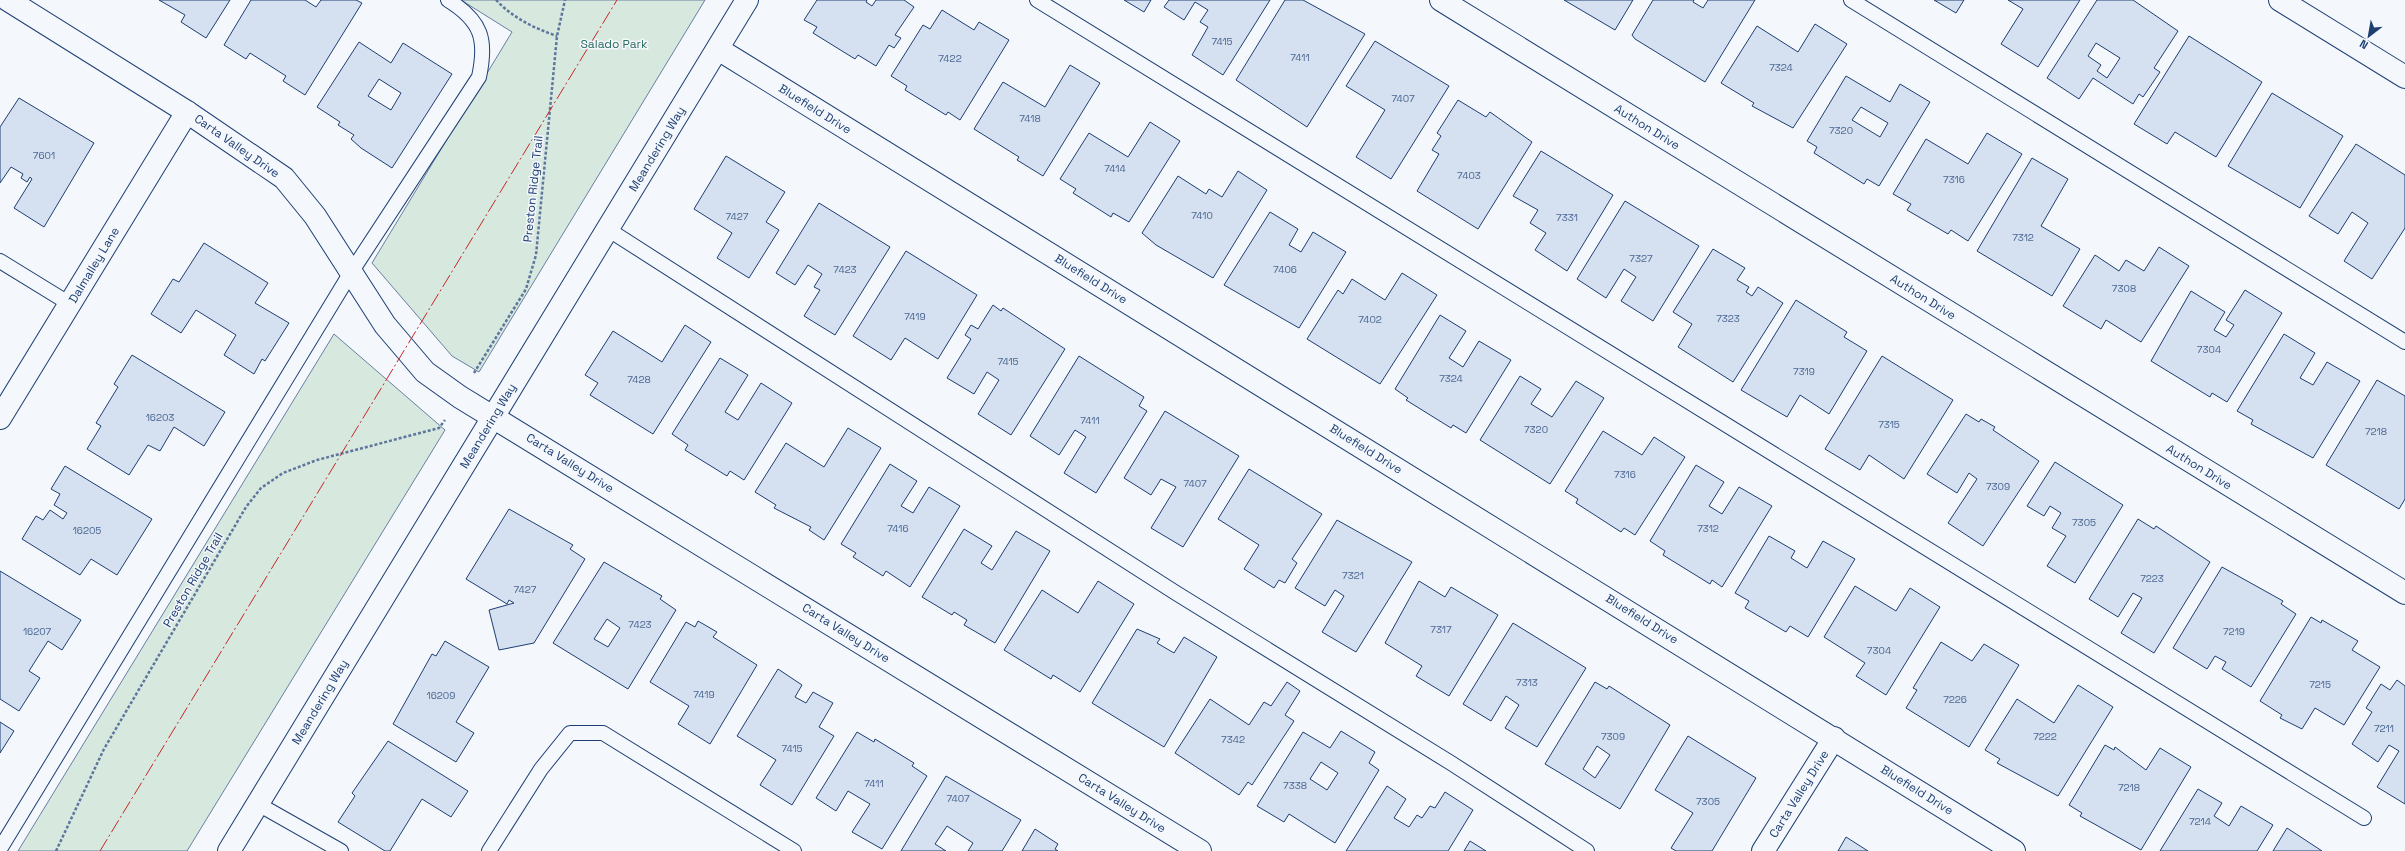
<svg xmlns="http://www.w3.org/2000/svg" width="2405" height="851" viewBox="0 0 2405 851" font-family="'Space Grotesk',sans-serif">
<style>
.green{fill:#d7e8df;stroke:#687fa3}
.building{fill:#d5e0f0;stroke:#1d3f73;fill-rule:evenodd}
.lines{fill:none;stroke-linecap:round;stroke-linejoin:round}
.service-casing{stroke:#1d3f73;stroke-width:16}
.minor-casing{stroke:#1d3f73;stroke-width:24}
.tertiary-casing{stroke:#1d3f73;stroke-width:24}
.path{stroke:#5e769c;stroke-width:2.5;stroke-dasharray:3 2;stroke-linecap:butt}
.service{stroke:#f4f7fb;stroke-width:14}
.minor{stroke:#f4f7fb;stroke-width:22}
.tertiary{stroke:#f4f7fb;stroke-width:22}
.power{stroke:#c62828;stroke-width:1;stroke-dasharray:14 3 2 3;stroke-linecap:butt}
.labels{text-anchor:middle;stroke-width:3;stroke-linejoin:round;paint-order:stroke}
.number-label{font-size:10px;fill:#4b6792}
.park-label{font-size:12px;fill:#2c6c60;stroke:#f4f7fb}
.street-label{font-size:12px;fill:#1d3f73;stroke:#f4f7fb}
</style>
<rect width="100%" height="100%" fill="#f4f7fb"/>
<!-- green -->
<g class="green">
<path d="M461,0h244l-226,372 -27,-16 -80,-93 140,-231z"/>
<path d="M334,334l111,96 -258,421h-169z"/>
</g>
<!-- building -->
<g class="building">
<path d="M159,0h71l-24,38 -25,-16 4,-7z"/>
<path d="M251,0h54l11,7 5,-7h35l6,3 -57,92 -22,-14 3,-5 -36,-23 -4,6 -22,-14z"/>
<path d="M817,0h50l-1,2 6,4 4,-6h28l10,7 -19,28 6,3 -7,10 -5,-3 -13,21 -18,-11 -3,4 -42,-26 4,-6 -13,-7z"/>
<path d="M1124,0h27l-7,12z"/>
<path d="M1169,0h101l-47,75 -31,-20 16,-28 -8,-5 8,-12 -13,-8 -11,18 -20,-13z"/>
<path d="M1285,0h18l62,34 -58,93 -71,-47z"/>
<path d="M1564,0h69l-18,30z"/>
<path d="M1653,0h41l-1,2 10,6 5,-8h47l-50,82 -70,-43 -3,-4z"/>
<path d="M1934,0h30l-8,13z"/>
<path d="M2008,0h72l-42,67 -37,-23 22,-35z"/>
<path d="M2097,0h36l45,31 -24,37 6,4 -17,25 -4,-3 -6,10 -40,-26 -14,21 -32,-21zM2096,43l24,15 -13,20 -10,-7 4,-6 -13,-9z"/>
<path d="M942,10l32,20 5,-8 30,18 -49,80 -12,-8 -2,3 -41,-25 2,-4 -16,-10 32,-51 7,4z"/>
<path d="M1815,24l32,20 -54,84 -41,-22 2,-3 -33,-20 36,-57 41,26z"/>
<path d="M2189,36l73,46 -46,75 -41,-25 -8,12 -33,-20z"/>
<path d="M1375,41l74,45 -58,93 -35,-22 29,-47 -39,-24z"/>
<path d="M359,42l32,21 12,-20 49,31 -60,94 -31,-20 -10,-9 3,-4 -16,-10 2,-3 -23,-15zM379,79l22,14 -10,17 -23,-14z"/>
<path d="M1070,65l30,18 -57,93 -26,-16 2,-3 -45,-28 29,-47 42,25z"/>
<path d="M1846,76l44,26 10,-18 30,18 -51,84 -12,-7 -3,5 -50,-31 3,-6 -10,-6zM1861,107l27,16 -8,14 -28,-17z"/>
<path d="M2272,93l71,43 -43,72 -72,-42z"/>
<path d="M19,98l75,45 -50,84 -30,-19 18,-29 -2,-2 -3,5 -6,-4 2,-4 -12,-7 -11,16v-56z"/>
<path d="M1458,100l28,17 4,-5 42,30 -54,87 -61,-38 22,-37 -7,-4 9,-14 -4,-3z"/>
<path d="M1150,122l30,19 -51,81 -16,-9 -2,4 -38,-24 3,-4 -16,-10 29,-46 39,24z"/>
<path d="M1987,133l35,21 -54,87 -17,-11 -3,4 -41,-24 4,-6 -18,-10 33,-55 42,25z"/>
<path d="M2356,144l49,31v53l-33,51 -28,-18 24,-38 -16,-11 -14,22 -29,-18z"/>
<path d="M1541,151l72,44 -46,76 -32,-21 11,-17 -16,-10 8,-13 -25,-14z"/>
<path d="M726,156l59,36 -19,30 13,8 -30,48 -32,-20 15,-25 -38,-24z"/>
<path d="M2032,158l36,21 -27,47 39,23 -28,47 -75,-45z"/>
<path d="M1238,171l29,19 -54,88 -57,-33 -14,-12 36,-57 28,18 3,-5 13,8z"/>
<path d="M1625,201l74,45 -46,75 -32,-20 15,-24 -12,-8 -18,29 -29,-19z"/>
<path d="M819,203l71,44 -55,88 -31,-19 16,-26 -6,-3 8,-13 -14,-9 -13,20 -19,-12z"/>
<path d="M1270,212l28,17 -9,16 12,7 12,-20 33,20 -47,76 -75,-43z"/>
<path d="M204,243l64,40 -13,20 34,20 -24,38 -3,-2 -8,15 -30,-19 12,-20 -40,-25 -15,23 -30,-19 22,-35 6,3z"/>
<path d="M2159,247l30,19 -48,76 -35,-22 -5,9 -38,-23 32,-51 24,16 7,-11 18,11z"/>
<path d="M1713,249l32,19 -8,12 12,7 -3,5 6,4 6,-9 25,16 -50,79 -55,-35 14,-23 -19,-12z"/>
<path d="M906,251l71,44 -39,64 -33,-21 -14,22 -38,-24z"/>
<path d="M1402,273l35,22 -57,89 -73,-45 31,-49 5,4 9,-15 33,21z"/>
<path d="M2245,290l37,23 -55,89 -15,-9 -2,4 -59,-36 40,-70 34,21 -11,18 12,7 8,-12 -8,-5z"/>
<path d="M1796,300l51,32 -3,5 23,14 -38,63 -29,-19 -13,22 -46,-27z"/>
<path d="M993,305l8,6 2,-3 62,41 -54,86 -33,-21 21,-34 -12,-8 -13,22 -27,-16 24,-39 -6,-4 6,-10 7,4z"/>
<path d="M1440,315l26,16 -17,27 14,9 16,-26 32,19 -45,73 -13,-8 -2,3 -45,-28 2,-2 -13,-9z"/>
<path d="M685,325l26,17 -58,92 -63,-39 8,-12 -13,-8 28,-44 49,31z"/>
<path d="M2284,334l31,19 -15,25 13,7 14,-23 33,19 -47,77 -62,-34 2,-4 -16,-9z"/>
<path d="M132,355l93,57 -21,34 -30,-19 -14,24 -12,-6 -19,30 -42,-26 14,-23 -5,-3 22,-36 -4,-3z"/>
<path d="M1079,356l65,41 -5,9 8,5 -51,82 -32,-20 22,-36 -11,-7 -16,25 -29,-19z"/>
<path d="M1882,356l71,44 -49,79 -35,-24 -9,15 -35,-21z"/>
<path d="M720,358l28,17 -23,37 13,8 23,-37 31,20 -48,77 -14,-9 -3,5 -42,-26 3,-5 -16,-11z"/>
<path d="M1520,376l21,13 -10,15 21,13 24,-36 28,17 -54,86 -70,-44z"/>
<path d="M2377,380l28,16v103l-6,10 -73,-44z"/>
<path d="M1165,411l74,45 -56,91 -32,-19 25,-41 -15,-8 -10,16 -27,-17z"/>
<path d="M1966,414l13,8 2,-3 14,8 -2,3 46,31 -56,85 -35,-23 29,-44 -8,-6 -12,20 -30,-19z"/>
<path d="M848,428l33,20 -57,92 -15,-10 2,-3 -37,-19 2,-3 -21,-13 31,-49 38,24z"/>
<path d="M1603,431l39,24 12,-18 31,20 -50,78 -11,-7 -3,4 -45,-29 2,-4 -13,-8z"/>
<path d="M2055,462l68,43 -48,78 -28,-17 19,-30 -14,-8 9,-15 -11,-7 -6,10 -17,-10z"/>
<path d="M890,464l27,17 -16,25 12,7 16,-26 31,19 -50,81 -24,-16 -3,5 -30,-19 3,-4 -15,-9z"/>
<path d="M1696,465l28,17 -15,24 13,8 17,-27 33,19 -50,81 -10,-7 -2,4 -47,-29 2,-4 -15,-10z"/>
<path d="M65,466l87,53 -35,56 -26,-16 -11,16 -58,-36 14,-23 7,4 7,-10 13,9 4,-6 -13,-8 6,-11 -9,-5z"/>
<path d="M1249,469l73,45 -30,45 5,4 -12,20 -6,-3 -5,8 -30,-19 15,-24 -41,-26z"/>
<path d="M509,509l64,36 -3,4 15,10 -51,84 -35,7 -10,-40 25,-7 -5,-3 -2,4 -41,-25z"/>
<path d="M2138,519l16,10 2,-3 54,36 -56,91 -33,-20 21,-35 -9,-5 -15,24 -29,-18z"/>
<path d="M1337,520l75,42 -56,90 -34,-20 22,-36 -9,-6 -10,16 -30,-18z"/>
<path d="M964,529l28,17 -11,17 11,7 24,-39 34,20 -55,92 -31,-18 3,-5 -13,-8 -2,3 -30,-18z"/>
<path d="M1769,536l26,15 -4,7 16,10 16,-27 32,18 -47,78 -18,-11 -4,6 -41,-24 4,-7 -14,-8z"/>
<path d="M604,562l58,34 -2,3 16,11 -48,79 -75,-46zM607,619l13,9 -12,19 -14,-8z"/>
<path d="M2222,567l61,34 -2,3 15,10 -45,73 -29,-18 4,-7 -11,-6 -8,13 -34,-21z"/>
<path d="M0,571l81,49 -19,30 -14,-9 -19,30 11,7 -21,33 -19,-12z"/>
<path d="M1098,581l36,23 -54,88 -27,-17 -2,4 -47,-29 38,-60 36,23z"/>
<path d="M1419,581l26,16 6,-10 47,28 -49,81 -33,-20 6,-10 -37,-23z"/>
<path d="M1855,586l41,25 14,-23 30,19 -54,88 -30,-19 9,-13 -41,-26z"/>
<path d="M2311,617l10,6 1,-3 36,21 -6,9 28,17 -36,58 -29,-17 -13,21 -22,-11 2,-3 -22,-14z"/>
<path d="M698,621l19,11 -4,5 44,28 -47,79 -32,-20 11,-18 -39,-24 36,-60 9,5z"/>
<path d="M1513,623l73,45 -49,79 -32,-19 14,-23 -13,-9 -15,25 -28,-17z"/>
<path d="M1137,629l23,10 -3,4 17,10 10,-16 33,20 -53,90 -72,-44z"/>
<path d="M445,641l44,26 -33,55 18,11 -18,29 -63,-38 39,-70 4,2z"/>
<path d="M1941,642l31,19 12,-17 35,21 -50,82 -63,-39 11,-18 -4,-2z"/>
<path d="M778,669l24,16 -7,12 11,6 7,-11 20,11 -14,24 15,9 -42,69 -32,-20 16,-25 -39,-24z"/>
<path d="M2397,680l8,6v118l-28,-17 22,-36 -10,-6 -11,17 -26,-18 20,-32 -6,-4 15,-24 9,6z"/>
<path d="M1287,682l13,9 -15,24 9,6 -42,64 -4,-3 -9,13 -64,-42 35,-54 39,26 15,-23 7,4z"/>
<path d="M1595,682l12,7 2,-3 61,39 -50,84 -75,-45zM1597,746l13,9 -15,23 -12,-9z"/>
<path d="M2078,685l35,22 -55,89 -61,-33 3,-4 -15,-9 32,-51 37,24z"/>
<path d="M0,722l14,9 -14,22z"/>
<path d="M1341,731l34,21 -6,11 10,7 -44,73 -46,-29 -5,8 -27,-16 46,-74 27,16zM1321,762l17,11 -11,17 -17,-11z"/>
<path d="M857,732l17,10 1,-3 39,24 -2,3 15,10 -45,73 -30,-17 18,-28 -22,-13 -12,20 -20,-13z"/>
<path d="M1688,736l68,42 -44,73h-36l-5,-3 22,-35 -38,-23z"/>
<path d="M388,741l80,50 -17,26 -29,-18 -32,52h-5l-47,-29 17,-26 -3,-3z"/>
<path d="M2105,745l9,5 1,-3 31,23 14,-22 31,19 -50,83 -61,-34 2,-3 -13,-8z"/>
<path d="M946,776l75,44 -19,31h-34l5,-8 -26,-17 -12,18 11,7h-45z"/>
<path d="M1387,786l19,13 -12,19 15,9 8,-12 5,3 8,-12 5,2 10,-16 28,18 -25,41h-102z"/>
<path d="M2198,789l24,14 -8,13 15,10 12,-20 32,19 -16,26h-97z"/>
<path d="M2287,828l35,23h-49z"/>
<path d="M1035,829l23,15 -3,5 3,2h-36z"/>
<path d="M1846,837l22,14h-30z"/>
<path d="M1470,841l16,10h-22z"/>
</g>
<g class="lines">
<defs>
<g id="service">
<path d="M1037,0l1327,818"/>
<path d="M1851,0l554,342"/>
<path d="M609,230l567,363 275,170 136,88"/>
<path d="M0,261l70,43"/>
<path d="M258,804l83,47"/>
<path d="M0,849l350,-575 129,-197c8,-37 3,-56 -31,-77"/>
<path d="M489,851l52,-82 29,-36h33l191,118"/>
</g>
<g id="minor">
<path d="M8,0l179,112 97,66 31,38 70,109 40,47 35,25 740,454"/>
<path d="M1441,0l964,593"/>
<path d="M718,49l1296,802"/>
<path d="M0,418l187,-306"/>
<path d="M1763,851l71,-113"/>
</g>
<g id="tertiary">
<path d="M2280,0l125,77"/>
<path d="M229,851l518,-851"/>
</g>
</defs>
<!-- service casing -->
<use href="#service" class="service-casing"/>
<!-- minor casing -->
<use href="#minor" class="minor-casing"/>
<!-- tertiary casing -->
<use href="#tertiary" class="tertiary-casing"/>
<!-- path -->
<g class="path">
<path d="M496,0c17,18 38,28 61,36"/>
<path d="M474,373l52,-84 10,-34 21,-219 8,-36"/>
<path d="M56,851l48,-102 142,-242 15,-19 22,-15 34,-13 122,-32 6,-8"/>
</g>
<!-- service -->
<use href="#service" class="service"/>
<!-- minor -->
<use href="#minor" class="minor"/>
<!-- tertiary -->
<use href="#tertiary" class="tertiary"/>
<!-- power -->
<path class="power" d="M100,851l517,-851"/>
</g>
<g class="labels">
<!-- number labels -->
<g class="number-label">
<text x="1222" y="45">7415</text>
<text x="1300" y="61">7411</text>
<text x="950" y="62">7422</text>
<text x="1781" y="71">7324</text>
<text x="1403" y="102">7407</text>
<text x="1030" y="122">7418</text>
<text x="1841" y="134">7320</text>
<text x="44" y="159">7601</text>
<text x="1115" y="172">7414</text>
<text x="1469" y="179">7403</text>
<text x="1954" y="183">7316</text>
<text x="1202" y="219">7410</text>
<text x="737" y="220">7427</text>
<text x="1567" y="221">7331</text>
<text x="2023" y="241">7312</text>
<text x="1641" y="262">7327</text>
<text x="845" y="273">7423</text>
<text x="1285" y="273">7406</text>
<text x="2124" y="292">7308</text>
<text x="915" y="320">7419</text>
<text x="1728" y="322">7323</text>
<text x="1370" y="323">7402</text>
<text x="2209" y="353">7304</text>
<text x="1008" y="365">7415</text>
<text x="1804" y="375">7319</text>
<text x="1451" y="382">7324</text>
<text x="639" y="383">7428</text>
<text x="160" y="421">16203</text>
<text x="1090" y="424">7411</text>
<text x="1889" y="428">7315</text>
<text x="1536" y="433">7320</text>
<text x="2376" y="435">7218</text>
<text x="1625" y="478">7316</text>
<text x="1195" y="487">7407</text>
<text x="1998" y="490">7309</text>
<text x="2084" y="526">7305</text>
<text x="898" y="532">7416</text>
<text x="1708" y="532">7312</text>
<text x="87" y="534">16205</text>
<text x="1353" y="579">7321</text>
<text x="2152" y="582">7223</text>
<text x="525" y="593">7427</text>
<text x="640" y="628">7423</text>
<text x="1441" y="633">7317</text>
<text x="37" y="635">16207</text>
<text x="2234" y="635">7219</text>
<text x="1879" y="654">7304</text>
<text x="1527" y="686">7313</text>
<text x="2320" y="688">7215</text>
<text x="704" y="698">7419</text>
<text x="441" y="699">16209</text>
<text x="1955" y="703">7226</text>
<text x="2384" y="732">7211</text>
<text x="1613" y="740">7309</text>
<text x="2045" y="740">7222</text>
<text x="1233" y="743">7342</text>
<text x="792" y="752">7415</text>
<text x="874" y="787">7411</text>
<text x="1295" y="789">7338</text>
<text x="2129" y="791">7218</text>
<text x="958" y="802">7407</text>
<text x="1708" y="805">7305</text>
<text x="2200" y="825">7214</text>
</g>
<!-- park labels -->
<g class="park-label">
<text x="614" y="48">Salado Park</text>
</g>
<!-- street labels -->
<g class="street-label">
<text transform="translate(815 109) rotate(32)" y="4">Bluefield Drive</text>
<text transform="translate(1647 127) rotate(32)" y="4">Authon Drive</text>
<text transform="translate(237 146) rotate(35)" y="4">Carta Valley Drive</text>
<text transform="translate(657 149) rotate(-59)" y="4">Meandering Way</text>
<text transform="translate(533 189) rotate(-84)" y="4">Preston Ridge Trail</text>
<text transform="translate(94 265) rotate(-59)" y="4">Dalmalley Lane</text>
<text transform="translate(1091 279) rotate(32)" y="4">Bluefield Drive</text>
<text transform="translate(1923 297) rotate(32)" y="4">Authon Drive</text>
<text transform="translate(488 426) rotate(-59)" y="4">Meandering Way</text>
<text transform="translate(1366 449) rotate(32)" y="4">Bluefield Drive</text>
<text transform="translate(570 463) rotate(32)" y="4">Carta Valley Drive</text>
<text transform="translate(2199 467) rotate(32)" y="4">Authon Drive</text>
<text transform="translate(193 580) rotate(-60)" y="4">Preston Ridge Trail</text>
<text transform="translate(1642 619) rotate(32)" y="4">Bluefield Drive</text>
<text transform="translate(846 633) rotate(32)" y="4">Carta Valley Drive</text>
<text transform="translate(320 702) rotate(-59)" y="4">Meandering Way</text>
<text transform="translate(1917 790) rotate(32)" y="4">Bluefield Drive</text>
<text transform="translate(1799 794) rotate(-58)" y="4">Carta Valley Drive</text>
<text transform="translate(1122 803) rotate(32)" y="4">Carta Valley Drive</text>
</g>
</g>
<!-- north arrow -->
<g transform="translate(2369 36) rotate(211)" stroke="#f4f7fb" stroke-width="3" paint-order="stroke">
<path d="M0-3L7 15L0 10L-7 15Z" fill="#1d3f73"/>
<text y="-6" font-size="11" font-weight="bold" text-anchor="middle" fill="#1d3f73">N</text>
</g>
</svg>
